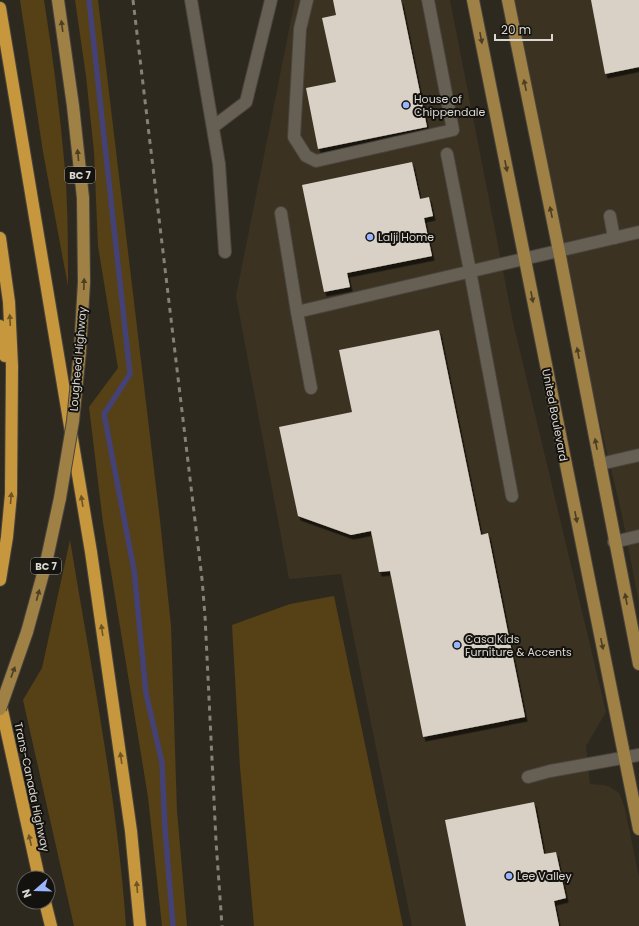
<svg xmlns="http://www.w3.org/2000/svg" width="639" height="926" viewBox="0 0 639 926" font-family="Poppins,sans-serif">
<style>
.built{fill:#3b3222}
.green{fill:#564016}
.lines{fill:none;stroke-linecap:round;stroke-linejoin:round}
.stream{stroke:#444174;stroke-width:5.5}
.building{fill:#d9d1c5;filter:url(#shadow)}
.minor-casing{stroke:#49443d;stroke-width:14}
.major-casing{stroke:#49443d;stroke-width:14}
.highway-casing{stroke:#49443d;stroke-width:14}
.minor{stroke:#655f54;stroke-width:12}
.major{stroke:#9f8146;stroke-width:12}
.highway{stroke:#c6973c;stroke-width:12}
.rail{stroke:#858179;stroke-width:3;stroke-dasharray:5 5;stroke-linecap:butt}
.major-bridge-casing{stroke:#49443d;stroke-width:14;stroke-linecap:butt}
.major-bridge{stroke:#9f8146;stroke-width:12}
.oneway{fill:#4c3e24}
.oneway2{fill:#6d5425}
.poi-dot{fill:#98b5fd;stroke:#14120e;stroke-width:1.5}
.labels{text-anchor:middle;stroke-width:4;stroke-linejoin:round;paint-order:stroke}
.shield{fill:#14120e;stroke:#9f9b96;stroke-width:1}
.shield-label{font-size:10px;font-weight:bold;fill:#dad6d0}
.poi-label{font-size:11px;fill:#dad6d0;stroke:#14120e;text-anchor:start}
.street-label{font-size:11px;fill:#dad6d0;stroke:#14120e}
</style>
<defs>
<filter id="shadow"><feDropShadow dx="2.5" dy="4.5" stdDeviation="0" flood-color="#0009"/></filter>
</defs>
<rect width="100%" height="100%" fill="#2e291f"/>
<!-- built -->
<g class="built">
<path d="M295,0h155l63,322 93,390 -20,34 4,38 14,1 6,2 9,6 3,7 3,9 14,68v49h-227l-71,-352 -52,5 -53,-283z"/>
<path d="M511,0h128v603l-17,-88 -63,-264z"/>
</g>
<!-- green -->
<g class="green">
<path d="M20,0h24c9,56 16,113 21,170 3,38 3,77 3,116l-25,-134z"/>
<path d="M75,0h23l62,520 11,106 6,185 10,115h-25l-14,-129 -45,-274 -14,-116 29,-39 -20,-122 -4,-94 -8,-76z"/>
<path d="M70,540c21,128 47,256 56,386h-52l-51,-226 19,-32z"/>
<path d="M334,596l69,330h-149l-14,-159 -8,-142 58,-21z"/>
</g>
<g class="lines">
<!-- stream -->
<path class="stream" d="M89,0l41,374 -26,40 30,156 12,123 16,70 3,66 8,97"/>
</g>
<!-- building -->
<g class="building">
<path d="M333,0h68l26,127 -109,22 -12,-61 30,-6 -14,-64 14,-3z"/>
<path d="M591,0h48v67l-34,7z"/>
<path d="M412,162l8,37 9,-2 4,19 -9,2 8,38 -85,17 3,14 -26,5 -22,-107z"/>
<path d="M439,330l42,205 7,-2 37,184 -102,20 -33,-166 -11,1 -8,-41 -20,4 -53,-19 -19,-89 73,-15 -13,-62z"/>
<path d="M534,802l10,52 12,-2 10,46 -12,3 5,25h-93l-21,-106z"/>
</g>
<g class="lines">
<defs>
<g id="minor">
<path d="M191,0l28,164 6,88"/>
<path d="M307,0l-7,29 -6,108 12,19 10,5 137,-31 -25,-130"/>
<path d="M213,127l33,-25 25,-102"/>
<path d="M447,154l23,117 42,225"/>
<path d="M281,213l16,99"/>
<path d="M610,216l4,22"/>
<path d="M311,388l-14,-76 342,-80"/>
<path d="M600,464l39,-9"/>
<path d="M614,542l25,-6"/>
<path d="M528,777l22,-6 89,-16"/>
</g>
<g id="major">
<path d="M58,0l15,106 10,92 1,84 -4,69"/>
<path d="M473,0l166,829"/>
<path d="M508,0l51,251 80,413"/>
<path d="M27,632l19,-69 14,-65"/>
</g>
<g id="highway">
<path d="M0,8l91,544 40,279 9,95"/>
<path d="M0,238l9,64 3,64 -1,128 -4,43 -7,43"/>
<path d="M0,326l5,30"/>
<path d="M0,701l39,177"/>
<path d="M45,902l6,24"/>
</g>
</defs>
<!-- minor casing -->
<use href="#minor" class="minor-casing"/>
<!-- major casing -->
<use href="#major" class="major-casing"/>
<!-- highway casing -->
<use href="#highway" class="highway-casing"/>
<!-- minor -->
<use href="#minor" class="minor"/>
<!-- major -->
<use href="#major" class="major"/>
<!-- highway -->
<use href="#highway" class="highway"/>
<!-- rail -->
<path class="rail" d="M133,0l69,579 3,37 11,225 6,85"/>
<defs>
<g id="major-bridge">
<path d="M60,498l13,-77 7,-70"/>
<path d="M0,709l27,-77"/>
</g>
</defs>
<!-- major-bridge casing -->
<use href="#major-bridge" class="major-bridge-casing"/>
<!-- major-bridge -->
<use href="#major-bridge" class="major-bridge"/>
</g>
<!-- one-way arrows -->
<defs><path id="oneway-solid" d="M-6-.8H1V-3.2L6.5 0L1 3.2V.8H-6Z"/></defs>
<g class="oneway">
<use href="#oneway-solid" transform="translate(62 26) rotate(-98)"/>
<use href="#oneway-solid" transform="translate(481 38) rotate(79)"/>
<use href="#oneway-solid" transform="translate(525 85) rotate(-102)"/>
<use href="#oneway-solid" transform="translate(78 155) rotate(-96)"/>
<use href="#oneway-solid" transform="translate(506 166) rotate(79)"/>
<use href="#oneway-solid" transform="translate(551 212) rotate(-102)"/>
<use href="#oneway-solid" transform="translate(84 284) rotate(-88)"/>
<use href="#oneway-solid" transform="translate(532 297) rotate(79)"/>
<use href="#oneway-solid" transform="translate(578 353) rotate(-101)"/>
<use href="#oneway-solid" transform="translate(596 444) rotate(-101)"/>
<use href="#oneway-solid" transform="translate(576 517) rotate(79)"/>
<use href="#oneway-solid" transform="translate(38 595) rotate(-75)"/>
<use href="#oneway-solid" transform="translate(626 599) rotate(-101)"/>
<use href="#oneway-solid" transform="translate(602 644) rotate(78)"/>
<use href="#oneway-solid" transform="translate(13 672) rotate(-70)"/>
</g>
<g class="oneway2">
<use href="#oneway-solid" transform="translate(10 320) rotate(-93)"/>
<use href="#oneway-solid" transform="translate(11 498) rotate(-85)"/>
<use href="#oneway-solid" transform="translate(82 501) rotate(-99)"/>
<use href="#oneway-solid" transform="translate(102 630) rotate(-98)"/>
<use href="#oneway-solid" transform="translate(121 758) rotate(-98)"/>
<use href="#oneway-solid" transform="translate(30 840) rotate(-103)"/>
<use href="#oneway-solid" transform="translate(137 887) rotate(-95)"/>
</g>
<!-- markers -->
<g class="poi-dot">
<circle cx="406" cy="105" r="4"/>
<circle cx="370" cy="237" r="4"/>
<circle cx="457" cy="645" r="4"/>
<circle cx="509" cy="876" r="4"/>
</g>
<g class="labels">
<!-- shield labels -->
<g class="shield">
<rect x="65" y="167" width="30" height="16" rx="3"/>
<rect x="31" y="558" width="30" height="16" rx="3"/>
</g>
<g class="shield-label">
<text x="80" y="179">BC 7</text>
<text x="46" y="570">BC 7</text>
</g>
<!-- poi labels -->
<g class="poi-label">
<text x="414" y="103">House of<tspan x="414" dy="13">Chippendale</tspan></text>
<text x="378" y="241">Lalji Home</text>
<text x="465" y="643">Casa Kids<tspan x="465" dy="13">Furniture &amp; Accents</tspan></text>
<text x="517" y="880">Lee Valley</text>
</g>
<!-- street labels -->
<g class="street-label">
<text transform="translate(78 359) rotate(-85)" y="4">Lougheed Highway</text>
<text transform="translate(555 415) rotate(79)" y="4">United Boulevard</text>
<text transform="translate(32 787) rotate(78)" y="4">Trans-Canada Highway</text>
</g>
</g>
<!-- north arrow -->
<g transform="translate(36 890) rotate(250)"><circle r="19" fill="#14120e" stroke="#63605c"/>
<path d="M0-3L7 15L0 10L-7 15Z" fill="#98b5fd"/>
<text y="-6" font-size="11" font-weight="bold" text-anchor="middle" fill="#dad6d0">N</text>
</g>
<!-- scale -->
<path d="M495 34v6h57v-6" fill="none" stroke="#dad6d0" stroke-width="2"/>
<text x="501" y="34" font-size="12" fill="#dad6d0" stroke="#14120e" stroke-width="3" paint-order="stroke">20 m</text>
</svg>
